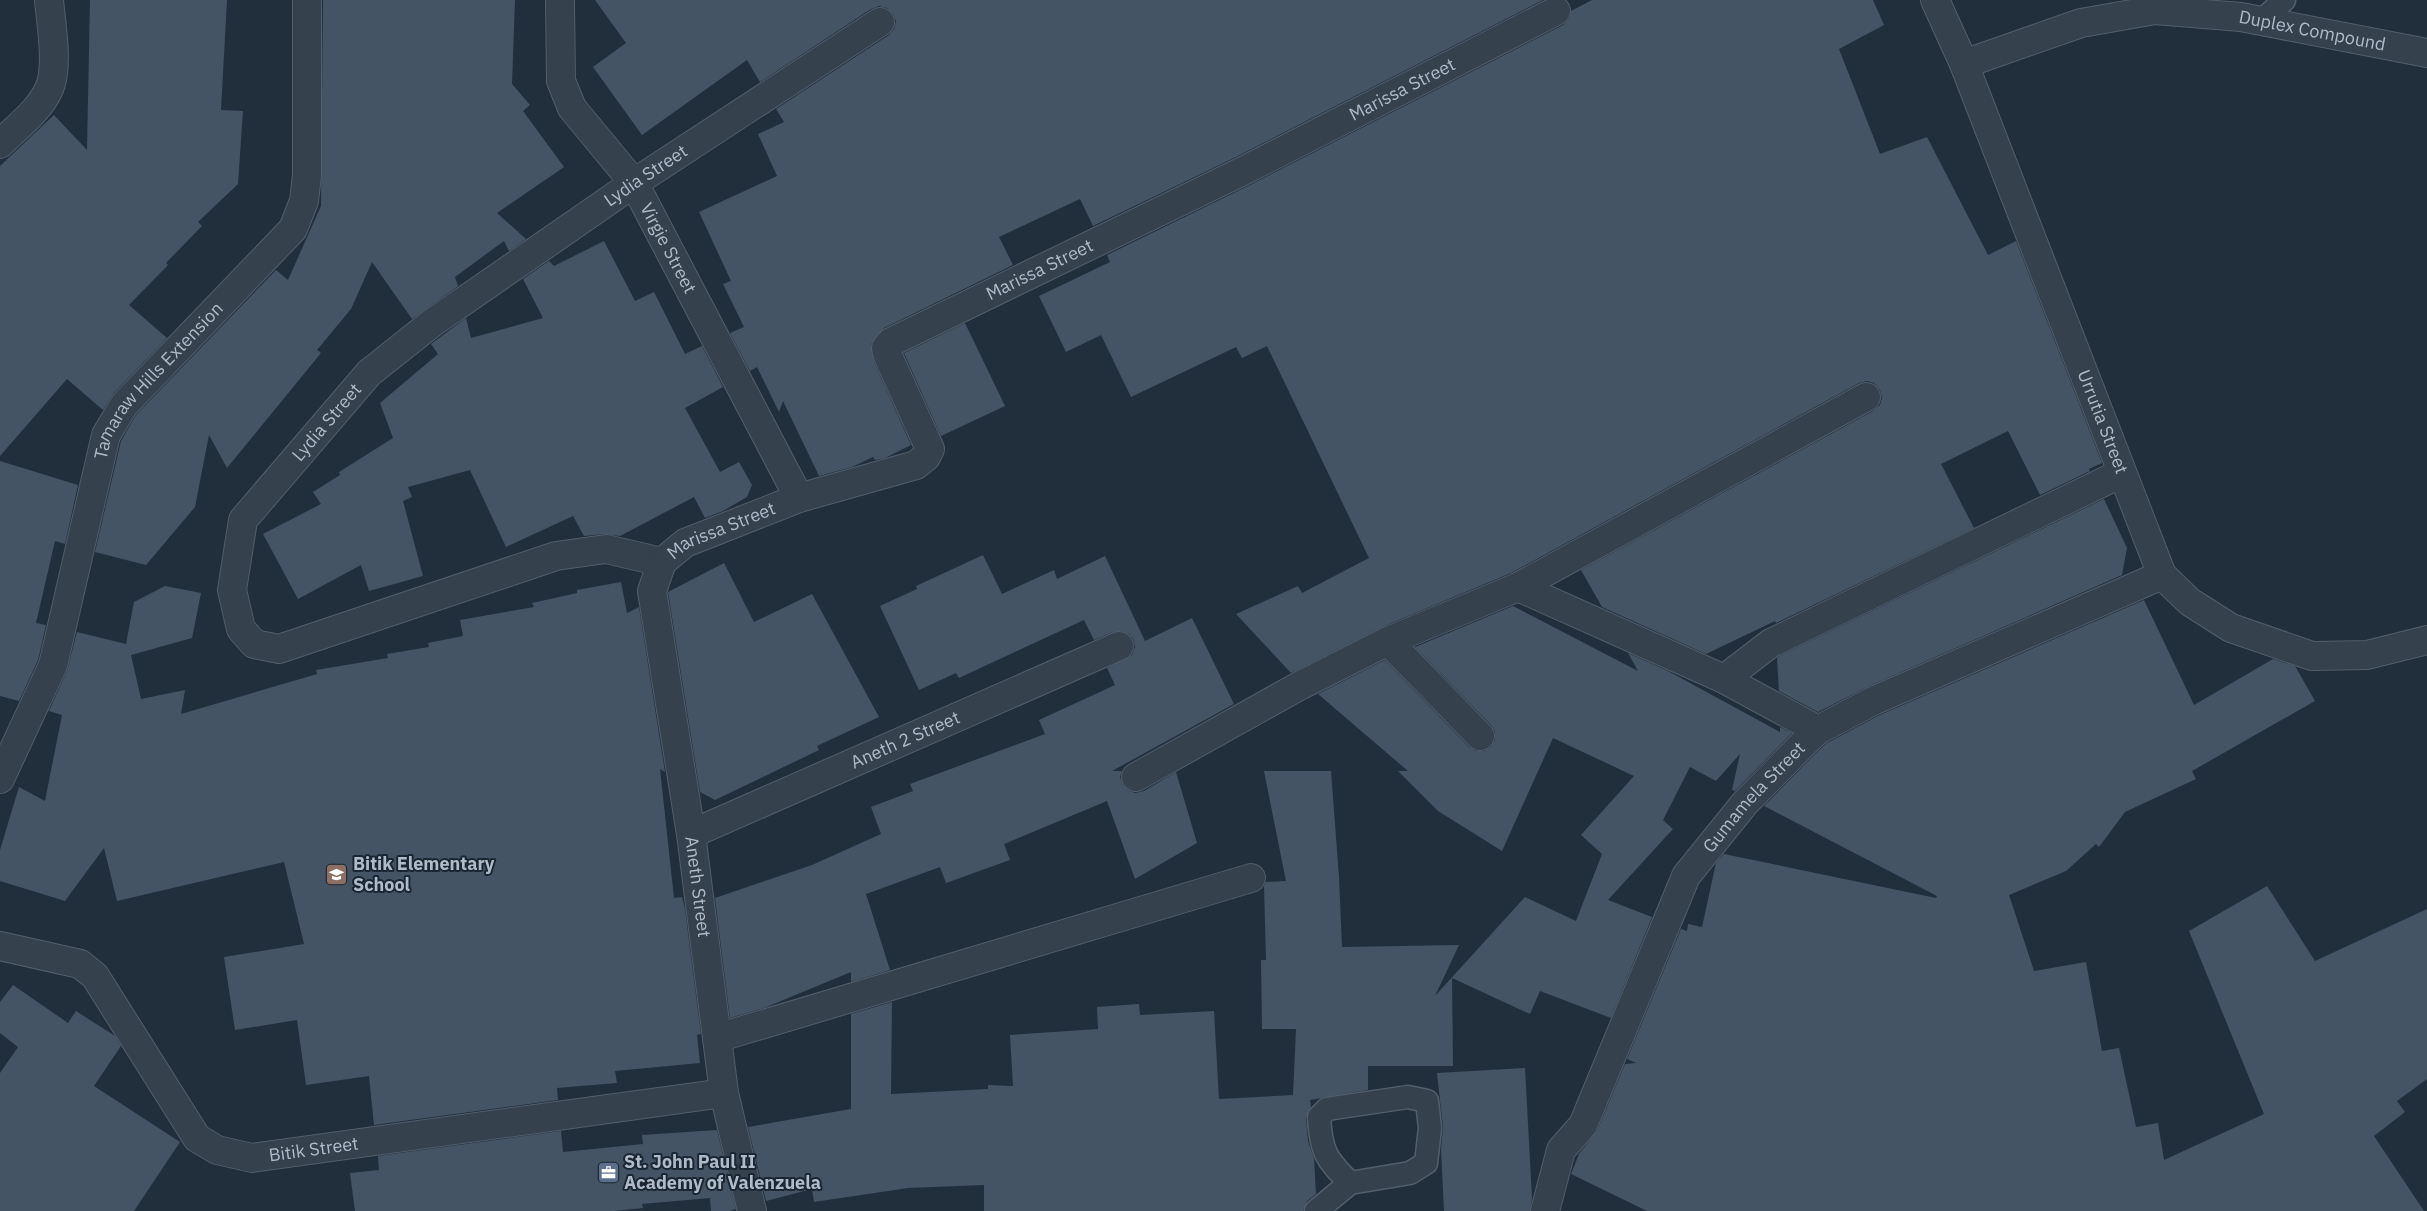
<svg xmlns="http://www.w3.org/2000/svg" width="2427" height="1211" viewBox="0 0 2427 1211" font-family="'IBM Plex Sans',sans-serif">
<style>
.building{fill:#445464}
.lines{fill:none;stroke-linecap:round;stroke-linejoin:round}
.service-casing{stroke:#535e6b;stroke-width:25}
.minor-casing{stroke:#535e6b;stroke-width:30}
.tertiary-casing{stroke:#535e6b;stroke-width:30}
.service{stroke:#35414d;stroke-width:22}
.minor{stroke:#35414d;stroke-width:28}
.tertiary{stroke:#35414d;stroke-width:28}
.labels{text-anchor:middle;stroke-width:4;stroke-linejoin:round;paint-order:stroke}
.street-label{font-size:18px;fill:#b0bbc9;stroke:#1a2632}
.poi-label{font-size:18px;font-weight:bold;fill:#b0bbc9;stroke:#1a2632;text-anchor:start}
</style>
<rect width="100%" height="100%" fill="#212f3d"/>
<!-- building -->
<g class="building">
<path d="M90,0h137l-6,110 22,1 -5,73 -40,38 4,4 -36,37 2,2 -39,40 38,33 -54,56 -10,16 -36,-31 -67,77v-290l54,-51 33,35z"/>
<path d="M323,0h192l-3,84 18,21 -7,6 41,56 -67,46 29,26 -17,12 -5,-10 -49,36 3,9 -46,33 -40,-57 -21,47 -34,41 4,3 -94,115 -18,-33 -14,72 -49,58 -51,-13 26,-111 15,-26 140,-145 12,10 33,-74z"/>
<path d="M595,0h948l-307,157 -143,69 -13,-27 -81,38 14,28 -129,63 -13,16 3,18 37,83 -26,13 -10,2 -2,-3 -21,10 -33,9 -36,-75 -4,11 -22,-45 -7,4 -20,-38 14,-6 -21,-43 8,-3 -32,-69 78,-36 -19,-42 26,-12 -8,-13 113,-74 5,-6 2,-8 -3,-7 -6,-6 -8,-2 -8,3 -111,73 -13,-22 -105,75 -49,-68 33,-24z"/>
<path d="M1592,0h281l11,25 -45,24 41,105 47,-17 61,118 28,-14 86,222 -13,6 1,2 -50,24 -32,-64 -67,33 33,64 -198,95 -1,-2 -69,33 -104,-47 -21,-37 292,-159 7,-6 2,-7 -2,-8 -6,-7 -7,-2 -8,2 -348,190 -129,54 -91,46 -55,-59 62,-28 4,7 67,-35 -102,-212 -25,12 -6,-11 -105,50 -30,-62 -35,17 -27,-56 71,-34 -3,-7 143,-70 313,-160 6,-6 2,-8z"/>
<path d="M604,241l31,60 19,-9 31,62 17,-8 21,41 -38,21 35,64 19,-10 13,23 -5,12 -24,14 -18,7 -11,-21 -74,39 -16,-2 -20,2 -11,-20 -67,31 -36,-77 -62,17 4,10 -9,4 20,75 -54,15 -8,-26 -63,34 -35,-65 58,-30 -8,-12 27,-17 -1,-3 54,-34 -13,-35 58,-49 -7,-10 35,-26 5,20 72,-20 -20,-39 26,-18 5,5z"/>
<path d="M965,323l40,83 -64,30 -37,-83z"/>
<path d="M0,461l78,24 -13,59 -10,-3 -19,82 10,2 -8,35 -19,41 -19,-5z"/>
<path d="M2104,499l23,49 -5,27 -255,112 -49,25 -39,-21 -2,-33 2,-2z"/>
<path d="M983,555l19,39 52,-24 3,9 48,-23 40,85 47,-23 42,86 -122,67h10l-2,6 3,8 5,5 7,3 9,-2 32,-19 21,71 -62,36 -28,-78 -103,43 6,16 -64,23 -6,-16 -74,27 24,76 -39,12v-10l-87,36 -34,10 -15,-120 97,-33 69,-31 -10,-27 42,-16 -3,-7 135,-50 -6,-14 76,-35 -8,-17 25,-13 3,-8 -2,-8 -4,-5 -8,-3 -8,1 -19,8 -10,-20 -125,58 -3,-5 -37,17 -39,-84 37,-17 -1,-3z"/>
<path d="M724,563l30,59 58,-28 67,123 -62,29 2,4 -104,50 -15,-8 -32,-200z"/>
<path d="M621,582l6,31 12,-6 26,165 -5,-3 14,129 8,-1 3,12 16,125 -4,1 3,28 -85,8 2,12 -60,5 1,12 -184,25 -5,-49 -63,9 -9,-65 -62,10 -11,-73 80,-13 -20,-82 -167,39 -13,-53 -39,53 -65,-20v-31l19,-63 26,14 17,-86 -13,-4 18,-40 10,-39 49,12 8,-42 31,-16 36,7 -9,45 -61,17 10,44 44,-9 -4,24 136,-40 -1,-4 72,-12 -1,-4 42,-7 -1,-4 35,-7 -3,-16 74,-13 -2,-4 45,-10v-3z"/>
<path d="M2144,600l50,105 79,-46 22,7 20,35 -123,70 4,8 -71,33 -26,35 -3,-3 -30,27 -57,24 25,76 52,-9 16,89 17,-3 17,79 22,-4 6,37 100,-46 -75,-183 78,-45 48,75 112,-52v170l-30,22 8,11 -31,24 50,75h-777l-76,-37 8,-20 18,-23 28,-67 11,-1 -9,-4 54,-130 6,2 1,-7 14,3 14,-64 8,-9 212,44 1,-2 -173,-90 52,-53 11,-10 53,-28z"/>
<path d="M1513,606l125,65 -10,-18 40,18 112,61v-5l12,6 -57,58 -3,-1 8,-36 -24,27 -26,-14 -27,53 10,9 -65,71 44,17 -41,101 -71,-27 -10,23 -78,-36 1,88h-85v24l-58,10 1,7 -5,11 2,23 6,17 2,36 -9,7 -4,10h-319v-26l-76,3 -94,14 -2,-13 -46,12 -18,-74 103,-18v-95l41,-12 -1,92 97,-5v-4l25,1 -3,-51 88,-6 -1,-22 42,-3 1,11 74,-4 5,88 74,-4 3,-66h-34l-1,-69h5l-2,-74 2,-4 20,-1 -22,-110h67l8,106 3,70 117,-2 -24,51 90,-99 51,24 26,-67 -21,-19 53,-59 -81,-38 -51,113 -64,-40 -40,-40h10l-90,-77 67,-34 84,87 7,4h8l7,-4 4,-7v-8l-3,-6 -77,-79z"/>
<path d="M13,985l55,38 8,-12 39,25 6,10 -27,40 86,56 -46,69h-134v-138l18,-26 -18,-14v-31z"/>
<path d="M1525,1068l7,130 -2,13h-86l-3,-62 2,-22 -6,-54z"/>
<path d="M717,1130l19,79 -7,2h-18l-1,-13 -68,6 1,4 -29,3h-259l-5,-38 29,-3 -1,-14 183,-25 2,21 80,-8 -1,-9z"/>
</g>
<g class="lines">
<defs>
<g id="service">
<path d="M2262,21l22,-21"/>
<path d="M1316,1211l34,-28 60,-10 16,-10 4,-35 -3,-27 -19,-4 -81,12 -8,8c2,35 7,42 31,66"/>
</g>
<g id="minor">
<path id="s1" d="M560,0l1,81 11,27 62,75 165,315"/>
<path id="s2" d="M1935,0l29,64 198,511 28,27 41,26 81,28 55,-1 60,-15"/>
<path id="s3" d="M1964,64l117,-41 74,-13 86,7 186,36"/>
<path d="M0,144c17,-17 39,-33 49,-55 10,-22 2,-65 0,-89"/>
<path id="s4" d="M662,562l-56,-13 -50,7 -277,93 -25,-5 -13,-15 -9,-39 11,-70 126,-147 63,-50 202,-140 246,-161"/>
<path id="s5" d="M662,562l23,-19 114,-45 117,-33 10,-8 4,-8 -42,-93 -2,-8 5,-6 352,-171 313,-160"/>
<path id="s6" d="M662,562l-10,29 39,243 33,259 28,118"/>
<path d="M1518,587l206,92 94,51"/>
<path d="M1388,641l92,95"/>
<path d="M1724,679l47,-36 351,-170"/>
<path d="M1136,777l165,-92 87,-44 130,-54 348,-190"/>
<path id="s7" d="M691,834l428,-188"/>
<path id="s8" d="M0,946l80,18 15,12 102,162 20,12 35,8 472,-65"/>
<path d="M717,1038l534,-160"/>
<path id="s9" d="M1545,1211l16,-61 22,-25 103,-249 59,-73 60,-61 13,-12 55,-29 289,-126"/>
</g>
<g id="tertiary">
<path id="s10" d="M0,779l53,-114 53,-230 18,-30 169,-176 11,-28 3,-26v-175"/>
</g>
</defs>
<!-- service casing -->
<use href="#service" class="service-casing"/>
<!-- minor casing -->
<use href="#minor" class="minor-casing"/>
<!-- tertiary casing -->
<use href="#tertiary" class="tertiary-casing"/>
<!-- service -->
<use href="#service" class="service"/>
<!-- minor -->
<use href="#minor" class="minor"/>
<!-- tertiary -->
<use href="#tertiary" class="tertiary"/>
</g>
<!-- icons -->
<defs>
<symbol id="school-square" viewBox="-11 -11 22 22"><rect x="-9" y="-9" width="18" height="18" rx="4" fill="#8d6e63" stroke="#1a2632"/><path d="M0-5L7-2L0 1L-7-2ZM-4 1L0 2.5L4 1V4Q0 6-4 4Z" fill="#fff"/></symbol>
<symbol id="office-square" viewBox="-11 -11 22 22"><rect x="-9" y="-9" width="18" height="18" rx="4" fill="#5c6f8a" stroke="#1a2632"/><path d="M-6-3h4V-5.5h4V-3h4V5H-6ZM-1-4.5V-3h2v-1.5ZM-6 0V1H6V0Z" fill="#fff"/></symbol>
</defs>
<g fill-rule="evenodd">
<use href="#school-square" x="324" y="862" width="25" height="25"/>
<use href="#office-square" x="596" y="1160" width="25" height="25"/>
</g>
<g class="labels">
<!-- street labels -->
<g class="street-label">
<text dy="6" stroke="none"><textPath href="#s3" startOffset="358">Duplex Compound</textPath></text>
<text dy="6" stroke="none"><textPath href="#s5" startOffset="984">Marissa Street</textPath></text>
<text dy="6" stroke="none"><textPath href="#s4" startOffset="1090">Lydia Street</textPath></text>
<text dy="6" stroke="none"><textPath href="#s1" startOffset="281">Virgie Street</textPath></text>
<text dy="6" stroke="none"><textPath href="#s5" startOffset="579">Marissa Street</textPath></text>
<text dy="6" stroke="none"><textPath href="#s10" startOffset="436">Tamaraw Hills Extension</textPath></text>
<text dy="6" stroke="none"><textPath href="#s4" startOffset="685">Lydia Street</textPath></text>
<text dy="6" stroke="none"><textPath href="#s2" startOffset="454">Urrutia Street</textPath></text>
<text dy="6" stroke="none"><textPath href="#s5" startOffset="68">Marissa Street</textPath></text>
<text dy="6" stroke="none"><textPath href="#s7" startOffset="234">Aneth 2 Street</textPath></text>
<text dy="6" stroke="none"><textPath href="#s9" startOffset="470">Gumamela Street</textPath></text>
<text dy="6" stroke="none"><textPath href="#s6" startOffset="330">Aneth Street</textPath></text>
<text dy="6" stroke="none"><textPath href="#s8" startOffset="414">Bitik Street</textPath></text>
</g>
<!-- poi labels -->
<g class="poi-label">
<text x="353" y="870">Bitik Elementary<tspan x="353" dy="21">School</tspan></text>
<text x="624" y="1168">St. John Paul II<tspan x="624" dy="21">Academy of Valenzuela</tspan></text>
</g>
</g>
</svg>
